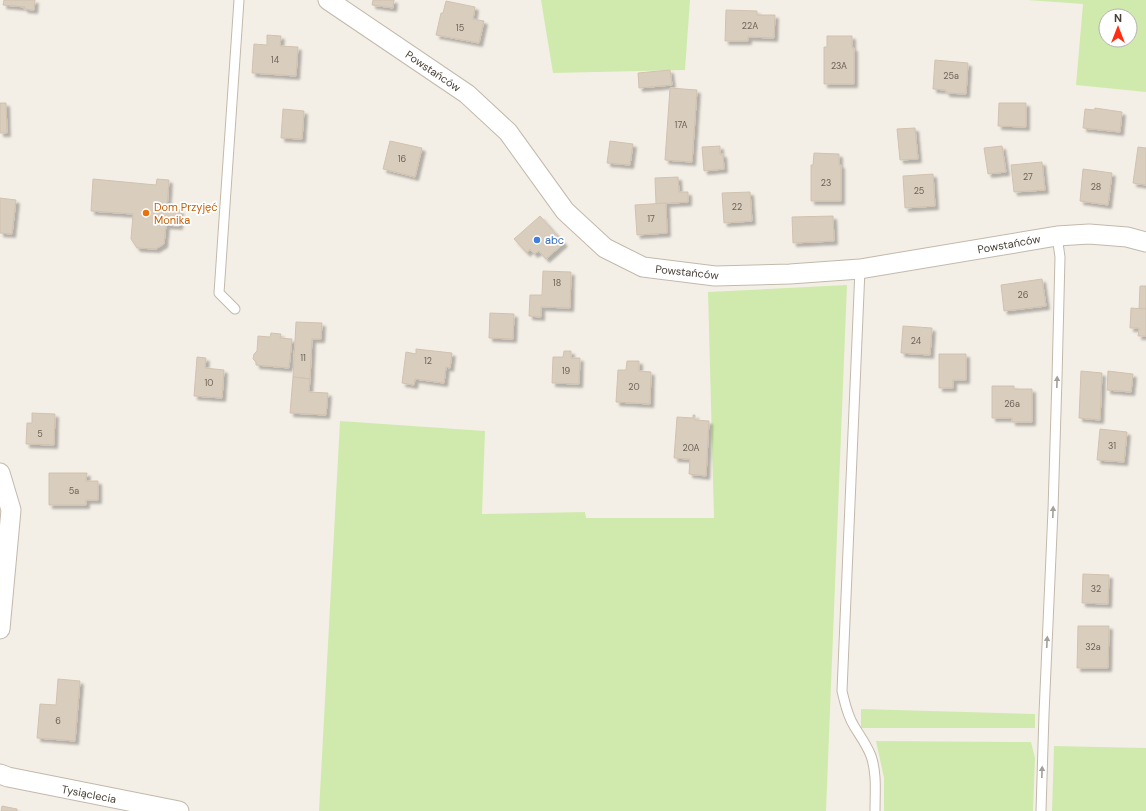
<svg xmlns="http://www.w3.org/2000/svg" width="1146" height="811" viewBox="0 0 1146 811" font-family="'DM Sans',sans-serif">
<style>
.green{fill:#d0eaad;fill-rule:evenodd}
.building{fill:#d9cdbe;stroke:#d1c2ae;filter:url(#shadow)}
.lines{fill:none;stroke-linecap:round;stroke-linejoin:round}
.service-casing{stroke:#c2b9ab;stroke-width:11}
.minor-casing{stroke:#c2b9ab;stroke-width:21}
.service{stroke:#fff;stroke-width:9}
.minor{stroke:#fff;stroke-width:19}
.oneway{fill:#a39f9a}
.food-dot{fill:#e8710a;stroke:#fff;stroke-width:1.5}
.shop-dot{fill:#3f7fe0;stroke:#fff;stroke-width:1.5}
.labels{text-anchor:middle;stroke-width:3.5;stroke-linejoin:round;paint-order:stroke}
.number-label{font-size:9px;fill:#6c6257}
.street-label{font-size:11px;fill:#473f35;stroke:#fff}
.food-label{font-size:11px;fill:#c56008;stroke:#fff;text-anchor:start}
.shop-label{font-size:11px;fill:#366cbe;stroke:#fff;text-anchor:start}
</style>
<defs>
<filter id="shadow"><feDropShadow dx="3.5" dy="3.5" stdDeviation="1" flood-color="#0004"/></filter>
</defs>
<rect width="100%" height="100%" fill="#f4efe6"/>
<!-- green -->
<g class="green">
<path d="M541,0h149l-5,70 -132,3z"/>
<path d="M1027,0h119v92l-70,-7 7,-81zM1106,16h24v24h-24z"/>
<path d="M847,285l-21,526h-507l21,-390 145,10 -3,83 103,-2 1,6h128l-6,-226z"/>
<path d="M861,709l174,5v14h-174z"/>
<path d="M876,741l155,1 4,16 -2,53h-149v-33z"/>
<path d="M1054,746l92,2v63h-94z"/>
</g>
<!-- building -->
<g class="building">
<path d="M4,0h31l-1,10 -10,-1 1,-2 -22,-2z"/>
<path d="M373,0h21l-1,8 -21,-3z"/>
<path d="M446,1l29,6 -2,12 11,2 -5,22 -43,-8 5,-22h2z"/>
<path d="M726,10l31,1v4h18l-1,23 -26,-1v4h-23z"/>
<path d="M267,35l14,1 -1,10 18,1 -2,29 -44,-3 2,-29 13,1z"/>
<path d="M827,36h25v12h2v36h-30v-37h3z"/>
<path d="M935,60l33,3 -2,31 -20,-1v-3l-13,-1z"/>
<path d="M670,70l2,15 -33,3 -1,-15z"/>
<path d="M670,88l27,2 -5,72 -27,-2z"/>
<path d="M0,103h6l1,30h-7z"/>
<path d="M999,103h27v24l-28,-1z"/>
<path d="M1095,108l27,4 -2,20 -37,-4 2,-19 9,1z"/>
<path d="M283,109l21,2 -2,28 -21,-1z"/>
<path d="M915,128l3,31 -18,1 -3,-31z"/>
<path d="M390,141l32,7 -7,29 -32,-8z"/>
<path d="M610,141l23,3 -3,21 -23,-2z"/>
<path d="M720,146v8h3l1,15 -20,2 -2,-24z"/>
<path d="M1002,146l4,26 -18,2 -4,-26z"/>
<path d="M1138,147l8,1v37l-13,-2z"/>
<path d="M814,153l25,1v11h2v36h-30v-36h2z"/>
<path d="M1042,162l3,28 -31,2 -3,-27z"/>
<path d="M1083,169l29,4 -4,32 -28,-4z"/>
<path d="M933,174l2,32 -30,2 -2,-32z"/>
<path d="M678,177l1,15h9v10l-32,2 -1,-26z"/>
<path d="M93,179l63,6 1,-6 12,1 -2,29 13,1 -1,16 -13,-1 -2,19 -8,5 -19,-1 -6,-9 2,-25 -42,-3z"/>
<path d="M750,192l2,29 -28,2 -2,-30z"/>
<path d="M0,198l16,2 -4,34 -12,-1z"/>
<path d="M666,203l1,30 -30,2 -2,-30z"/>
<path d="M540,216l24,27 -18,16 -7,-8 -5,3 -4,-5 -3,4 -13,-14z"/>
<path d="M833,216l1,25 -41,2 -1,-26z"/>
<path d="M543,271l28,1 -1,36 -29,-1v10l-12,-1 1,-21h12z"/>
<path d="M1042,279l4,27 -42,5 -3,-26z"/>
<path d="M1140,286h6v23h-7z"/>
<path d="M1131,308l15,1v27h-8l1,-8h-9z"/>
<path d="M490,313l24,1 -1,25 -24,-1z"/>
<path d="M296,322l26,1 -1,16h-9l-2,40 -17,-2z"/>
<path d="M903,326l29,2 -2,27 -29,-2z"/>
<path d="M271,333l10,1 -1,4 12,1 -3,29 -33,-3v-3l-3,-3 1,-5 3,-3 1,-15 12,1z"/>
<path d="M416,349l36,4 -2,15 -4,-1 -2,16 -29,-4 -1,6 -12,-2 4,-31 10,2z"/>
<path d="M564,351h7v7h9l-1,26 -27,-1 1,-26h10z"/>
<path d="M939,354h27v26h-13v8h-14z"/>
<path d="M197,357l9,1 -1,10 19,2 -2,28 -28,-2z"/>
<path d="M627,361h12v10l12,1 -1,32 -34,-2 2,-32h8z"/>
<path d="M1081,371l21,2 -2,47 -21,-2z"/>
<path d="M1108,371l25,3 -2,18 -24,-2z"/>
<path d="M293,377l17,2 -1,13 19,1 -2,22 -36,-2z"/>
<path d="M992,386h22v3h18v33h-20v-4h-20z"/>
<path d="M32,413l23,1 -1,31 -28,-1 1,-21h5z"/>
<path d="M693,415h2v5l14,1 -3,55 -17,-2 1,-15 -16,-1 3,-41 16,1z"/>
<path d="M1100,429l27,3 -3,30 -27,-2z"/>
<path d="M49,473h38l-1,8h12v19h-12v5h-37z"/>
<path d="M1083,574l26,1 -1,29 -26,-1z"/>
<path d="M1078,626h31l-1,42h-31z"/>
<path d="M58,679l22,2 -5,60 -38,-3 3,-34 16,1z"/>
<path d="M2,806l15,3v2h-16z"/>
</g>
<g class="lines">
<defs>
<g id="service">
<path d="M860,269l-18,422c3,12 5,24 12,35 6,10 13,19 17,30 6,17 4,37 4,55"/>
<path d="M235,309l-16,-16 20,-293"/>
<path d="M1041,811l3,-97 9,-204 4,-132 3,-121 -3,-21"/>
</g>
<g id="minor">
<path d="M328,0l139,94 41,38 57,79 40,37 38,19 72,9 75,-2 70,-5 197,-33 32,-2 38,3 19,5"/>
<path d="M0,473l11,37 -11,119"/>
<path d="M0,774l8,3 171,34"/>
</g>
</defs>
<!-- service casing -->
<use href="#service" class="service-casing"/>
<!-- minor casing -->
<use href="#minor" class="minor-casing"/>
<!-- service -->
<use href="#service" class="service"/>
<!-- minor -->
<use href="#minor" class="minor"/>
</g>
<!-- one-way arrows -->
<defs><path id="oneway-solid" d="M-6-.8H1V-3.2L6.5 0L1 3.2V.8H-6Z"/></defs>
<g class="oneway">
<use href="#oneway-solid" transform="translate(1057 382) rotate(-88)"/>
<use href="#oneway-solid" transform="translate(1053 512) rotate(-88)"/>
<use href="#oneway-solid" transform="translate(1047 642) rotate(-87)"/>
<use href="#oneway-solid" transform="translate(1042 772) rotate(-88)"/>
</g>
<!-- markers -->
<circle class="food-dot" cx="146" cy="213" r="4"/>
<circle class="shop-dot" cx="537" cy="240" r="4"/>
<g class="labels">
<!-- number labels -->
<g class="number-label">
<text x="750" y="29">22A</text>
<text x="460" y="31">15</text>
<text x="275" y="63">14</text>
<text x="839" y="69">23A</text>
<text x="951" y="79">25a</text>
<text x="681" y="128">17A</text>
<text x="402" y="162">16</text>
<text x="1028" y="180">27</text>
<text x="826" y="186">23</text>
<text x="1096" y="190">28</text>
<text x="919" y="194">25</text>
<text x="737" y="210">22</text>
<text x="651" y="222">17</text>
<text x="557" y="286">18</text>
<text x="1023" y="298">26</text>
<text x="916" y="344">24</text>
<text x="303" y="361">11</text>
<text x="428" y="364">12</text>
<text x="566" y="374">19</text>
<text x="209" y="386">10</text>
<text x="634" y="390">20</text>
<text x="1012" y="407">26a</text>
<text x="40" y="437">5</text>
<text x="1112" y="449">31</text>
<text x="691" y="451">20A</text>
<text x="74" y="494">5a</text>
<text x="1096" y="592">32</text>
<text x="1093" y="650">32a</text>
<text x="58" y="724">6</text>
</g>
<!-- street labels -->
<g class="street-label">
<text transform="translate(433 71) rotate(34)" y="4">Powstańców</text>
<text transform="translate(1009 244) rotate(-10)" y="4">Powstańców</text>
<text transform="translate(687 272) rotate(6)" y="4">Powstańców</text>
<text transform="translate(89 794) rotate(11)" y="4">Tysiąclecia</text>
</g>
<!-- food labels -->
<g class="food-label">
<text x="154" y="211">Dom Przyjęć<tspan x="154" dy="13">Monika</tspan></text>
</g>
<!-- shop labels -->
<g class="shop-label">
<text x="545" y="244">abc</text>
</g>
</g>
<!-- north arrow -->
<g transform="translate(1118 28)"><circle r="19" fill="#ffffff" stroke="#b5b2ae"/>
<path d="M0-3L7 15L0 10L-7 15Z" fill="#ff2d12"/>
<text y="-6" font-size="11" font-weight="bold" text-anchor="middle" fill="#473f35">N</text>
</g>
</svg>
